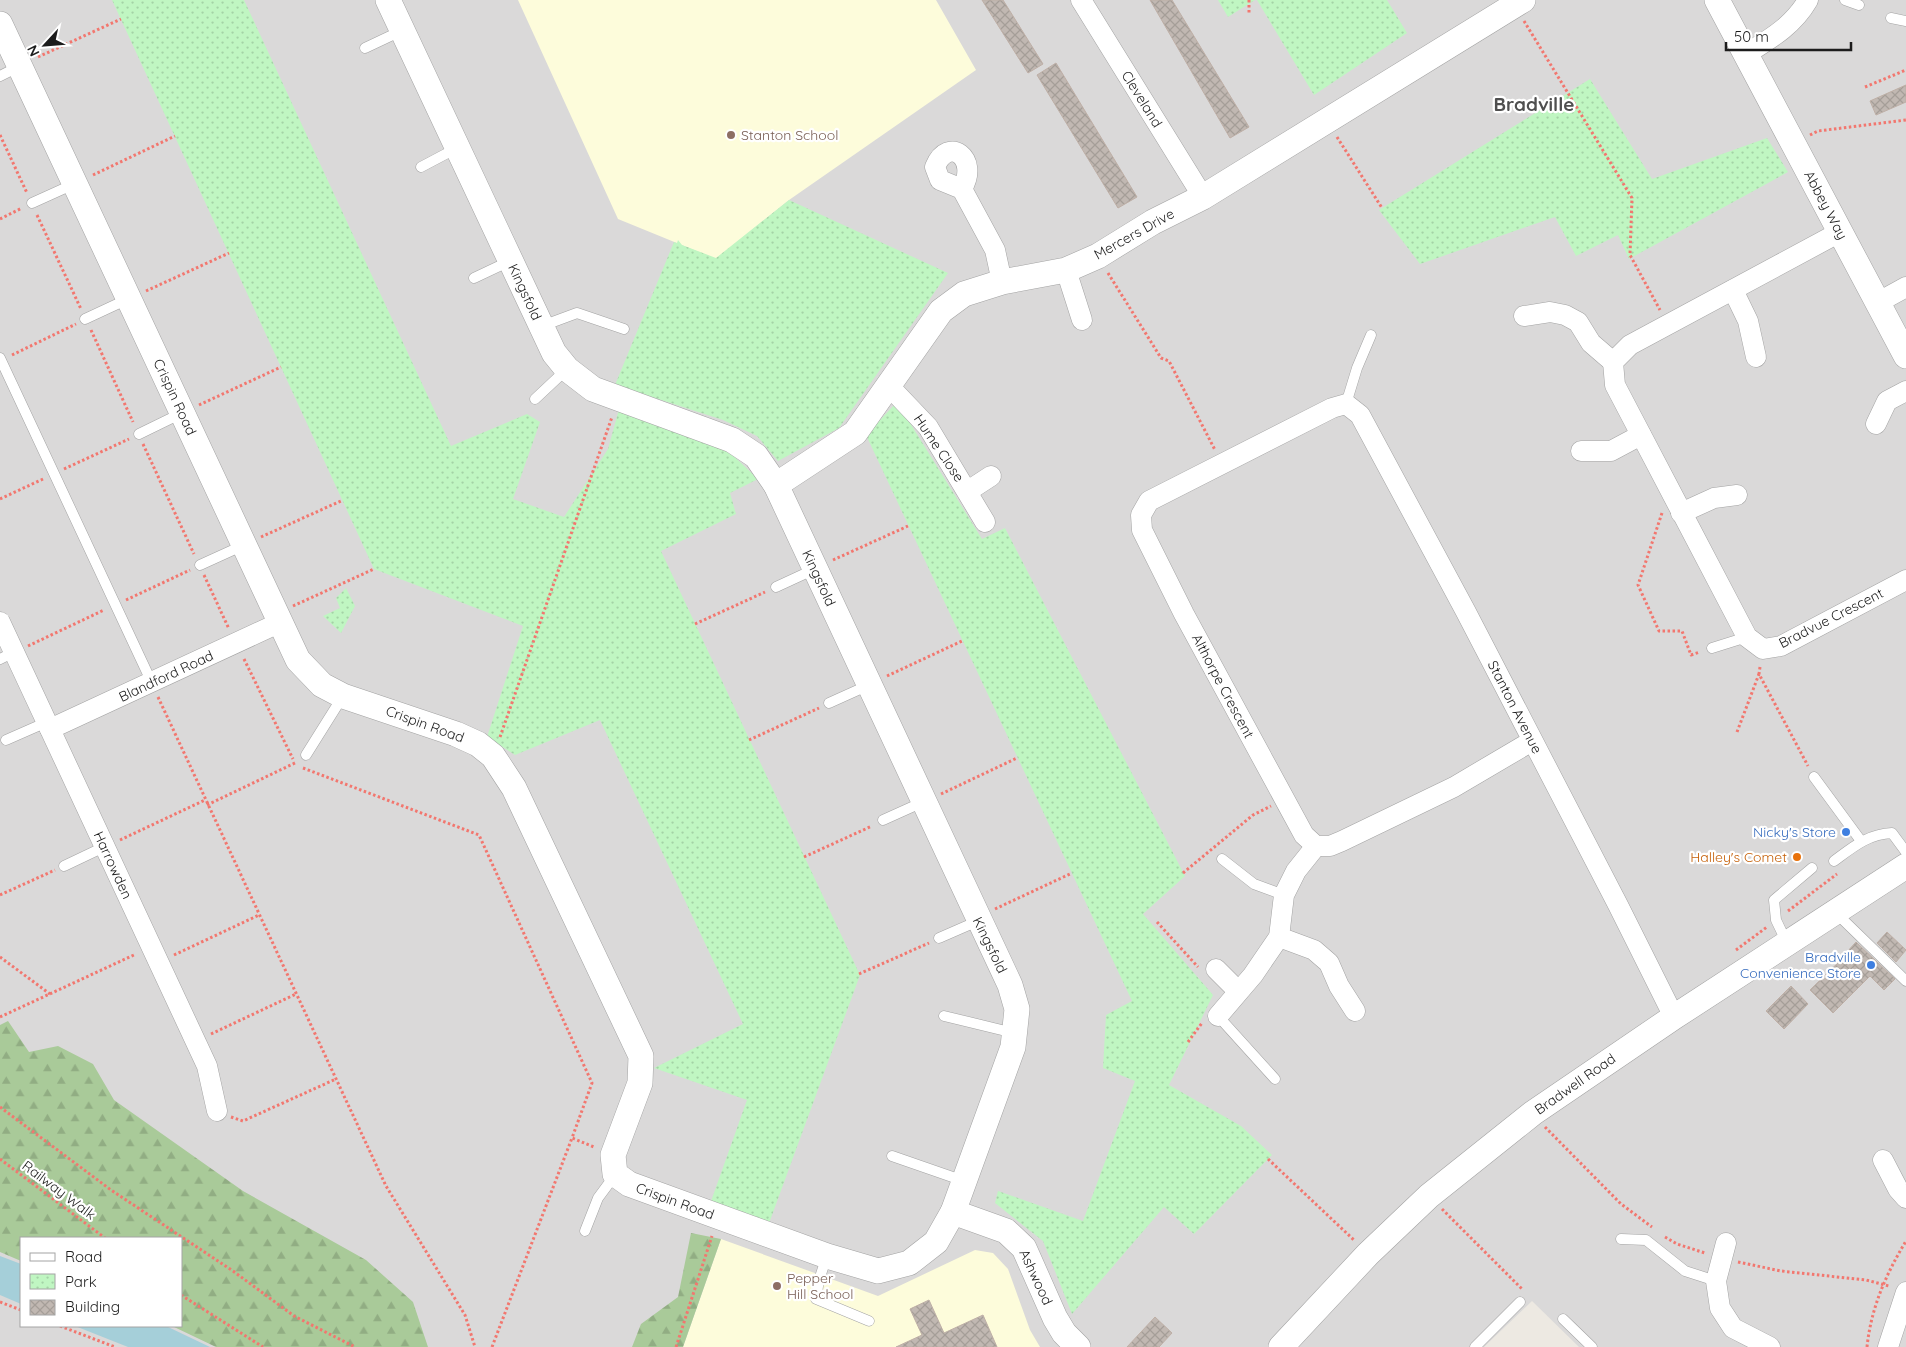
<svg xmlns="http://www.w3.org/2000/svg" width="1906" height="1347" viewBox="0 0 1906 1347" font-family="Quicksand,sans-serif">
<style>
.residential{fill:#dad9d9;fill-rule:evenodd}
.education{fill:#fdfcdb}
.forest{fill:url(#forest-firs)}
.park{fill:url(#park-dots)}
.water{fill:#a5cfd9}
.building{fill:url(#building-cross-hatch);stroke:#beafa6}
.lines{fill:none;stroke-linecap:round;stroke-linejoin:round}
.service-casing{stroke:#a3a3a3;stroke-width:11}
.minor-casing{stroke:#a3a3a3;stroke-width:21}
.tertiary-casing{stroke:#a3a3a3;stroke-width:26}
.path{stroke:#f2776f;stroke-width:3;stroke-dasharray:2.5 2.5;stroke-linecap:butt}
.service{stroke:#fff;stroke-width:10}
.minor{stroke:#fff;stroke-width:20}
.tertiary{stroke:#fff;stroke-width:25}
.education-dot{fill:#8d6e63;stroke:#fff;stroke-width:2}
.shop-dot{fill:#3f7fe0;stroke:#fff;stroke-width:2}
.food-dot{fill:#e8710a;stroke:#fff;stroke-width:2}
.labels{text-anchor:middle;stroke-width:4.5;stroke-linejoin:round;paint-order:stroke}
.street-label{font-size:14px;fill:#1c1c1c;stroke:#fff}
.education-label{font-size:14px;fill:#785e54;stroke:#fff;text-anchor:start}
.shop-label{font-size:14px;fill:#366cbe;stroke:#fff;text-anchor:end}
.food-label{font-size:14px;fill:#c56008;stroke:#fff;text-anchor:end}
.district-label{font-size:19px;font-weight:bold;fill:#4f4f4f;stroke:#fff}
</style>
<defs>
<pattern id="forest-firs" width="22" height="20" patternUnits="userSpaceOnUse" patternTransform="scale(1.25)"><rect width="22" height="20" fill="#a9ca99"/><path d="M5 1l3.5 6h-7zM16 11l3.5 6h-7z" fill="#91ad83"/></pattern>
<pattern id="park-dots" width="8" height="8" patternUnits="userSpaceOnUse" patternTransform="scale(1.25)"><rect width="8" height="8" fill="#c0f6c2"/><path d="M2 2h.1M6 6h.1" fill="none" stroke="#a4d2a6" stroke-width="1.8" stroke-linecap="round"/></pattern>
<pattern id="building-cross-hatch" width="8" height="8" patternUnits="userSpaceOnUse" patternTransform="scale(1.25)"><rect width="8" height="8" fill="#c1b8b2"/><path d="M0 0l8 8M0 8l8-8" fill="none" stroke="#a59e98"/></pattern>
</defs>
<rect width="100%" height="100%" fill="#ede9e2"/>
<!-- residential -->
<path class="residential" d="M0,0h1906v1347h-327l-47,-46 -48,46h-1484zM21,1238h160v88h-160z"/>
<!-- education -->
<g class="education">
<path d="M518,0h418l40,70 -187,130 -73,59 -98,-40z"/>
<path d="M721,1239l157,57 97,-46 18,3 15,16 22,61 10,17h-357z"/>
</g>
<!-- forest -->
<g class="forest">
<path d="M8,1021l21,31 29,-6 35,18 21,36 129,91 123,69 47,42 15,45h-212l-44,-21h9v-88h-160v23l-21,-9v-227z"/>
<path d="M691,1233l30,6 -38,108h-51l9,-23 37,-27z"/>
</g>
<!-- park -->
<g class="park">
<path d="M112,0h132l207,446 76,-32 13,8 -27,77 51,18 44,-68 11,-40 105,38 34,32 -28,14 6,21 -75,37 199,424 -92,251 -58,-22 37,-104 -93,-32 89,-44 -143,-304 -85,35 -28,-18 36,-111 -149,-57z"/>
<path d="M1218,0h37l-27,17z"/>
<path d="M1257,0h130l20,33 -93,62z"/>
<path d="M1590,79l62,100 115,-41 21,34 -159,87 -11,-24 -42,21 -21,-39 -135,47 -41,-54z"/>
<path d="M789,200l159,73 -109,155 -61,33 -21,-25 -34,-16 -108,-35 59,-143 3,1 1,-3 4,5 34,13z"/>
<path d="M897,402l85,137 23,-11 180,348 -42,38 70,81 -44,90 72,41 31,29 -78,79 -30,-27 -92,107 -29,-73 -48,-38 3,-12 85,30 52,-140 -32,-13 3,-53 26,-14 -266,-566z"/>
<path d="M346,588l9,18 -14,27 -18,-17 17,-8 -4,-10z"/>
</g>
<!-- water -->
<g class="water">
<path d="M0,1256l21,8v40l-21,-9z"/>
<path d="M75,1326h91l44,21h-82z"/>
</g>
<!-- building -->
<g class="building">
<path d="M982,0h21l40,64 -15,9z"/>
<path d="M1150,0h22l77,127 -19,11z"/>
<path d="M1056,63l81,134 -19,11 -81,-133z"/>
<path d="M1906,85v17l-30,13 -6,-14z"/>
<path d="M1887,932l19,18 -10,12 -19,-19z"/>
<path d="M1856,942l39,37 -11,11 -14,-14 -37,37 -23,-23 37,-36 -1,-1z"/>
<path d="M1791,986l17,18 -24,25 -18,-18z"/>
<path d="M929,1300l15,33 39,-18 14,32h-101l26,-12 -12,-26z"/>
<path d="M1155,1317l17,16 -13,14h-32z"/>
</g>
<g class="lines">
<defs>
<g id="service">
<path d="M1845,0l14,5"/>
<path d="M1891,18l15,3"/>
<path d="M365,48l36,-17"/>
<path d="M0,76l20,-10"/>
<path d="M421,167l36,-19"/>
<path d="M32,203l42,-19"/>
<path d="M474,278l36,-17"/>
<path d="M85,319l43,-20"/>
<path d="M542,326l35,-13 47,16"/>
<path d="M0,358l152,325"/>
<path d="M535,399l32,-30"/>
<path d="M1346,404l11,-36 14,-33"/>
<path d="M139,434l43,-21"/>
<path d="M200,565l44,-20"/>
<path d="M776,587l39,-18"/>
<path d="M1712,648l35,-11"/>
<path d="M0,659l14,-7"/>
<path d="M829,703l40,-18"/>
<path d="M6,740l41,-18"/>
<path d="M306,755l37,-59"/>
<path d="M1814,777l47,64"/>
<path d="M883,820l40,-18"/>
<path d="M1222,859l32,25 30,11"/>
<path d="M1834,861c19,-14 34,-27 58,-28l14,19"/>
<path d="M64,866l40,-19"/>
<path d="M1835,912l71,69"/>
<path d="M939,938l39,-17"/>
<path d="M1787,943l-11,-23 -2,-20 38,-32"/>
<path d="M944,1016l70,17"/>
<path d="M1218,1016l57,63"/>
<path d="M892,1156l72,25"/>
<path d="M585,1231l13,-33 17,-23"/>
<path d="M1621,1239l25,1 39,31 31,10"/>
<path d="M827,1256l-8,24 -3,19 53,22"/>
<path d="M1563,1319l29,28"/>
<path d="M1475,1347l45,-45"/>
</g>
<g id="minor">
<path d="M1081,0l122,197"/>
<path d="M1746,54c24,-15 47,-28 62,-54"/>
<path d="M962,189c18,-31 -14,-54 -27,-22l5,13 22,9 33,61 7,32"/>
<path d="M1840,232l-210,113 -17,17 2,23 132,252 16,12 18,-3 125,-66"/>
<path d="M1066,270l16,50"/>
<path d="M1733,290l15,31 8,36"/>
<path d="M1877,303l29,-16"/>
<path d="M1524,316l26,-4 15,3 13,7 13,21 22,19"/>
<path d="M888,385l40,42 57,95"/>
<path d="M1876,424l11,-23 19,-10"/>
<path d="M1581,451h30l30,-16"/>
<path d="M968,491l23,-15"/>
<path d="M1681,513l33,-15 23,-3"/>
<path d="M0,622l207,444 10,45"/>
<path d="M50,729l231,-107"/>
<path d="M1532,741l-78,46 -112,54 -12,5h-14l-12,-11 -120,-221 -42,-84 -1,-15 8,-14 183,-93 14,-4 14,11 106,197 152,293 56,112"/>
<path d="M1279,937l35,13 15,13 10,23 16,25"/>
<path d="M1216,969l22,22"/>
<path d="M1218,1016l35,-41 26,-38 5,-42 12,-24 20,-25"/>
<path d="M1883,1160l15,29 8,9"/>
<path d="M1726,1243l-10,38 4,27 13,20 37,19"/>
<path d="M1888,1347l18,-55"/>
</g>
<g id="tertiary">
<path d="M1717,0l189,356"/>
<path d="M0,24l298,636 24,25 21,11 113,38 22,10 15,12 21,32 127,268 -1,27 -27,72 2,19 14,10 198,72 51,15 31,-8 27,-21 17,-30 60,-165 4,-38 -7,-24 -234,-500 -20,-29 -24,-16 -139,-51 -26,-20 -13,-16 -166,-353"/>
<path d="M776,485l79,-52 86,-122 23,-17 38,-12 64,-12 32,-14 55,-34 50,-25 320,-197"/>
<path d="M953,1212l53,19 18,17 31,70 9,15 14,14"/>
<path d="M1281,1347l87,-93 61,-58 104,-83 141,-96 232,-151"/>
</g>
</defs>
<!-- service casing -->
<use href="#service" class="service-casing"/>
<!-- minor casing -->
<use href="#minor" class="minor-casing"/>
<!-- tertiary casing -->
<use href="#tertiary" class="tertiary-casing"/>
<!-- path -->
<g class="path">
<path d="M1249,0v14"/>
<path d="M1524,21l108,177 -2,57 30,55"/>
<path d="M38,57l83,-38"/>
<path d="M1865,87l41,-17"/>
<path d="M0,135l27,58"/>
<path d="M1810,135l8,-4 88,-11"/>
<path d="M1337,137l45,71"/>
<path d="M93,175l82,-39"/>
<path d="M37,215l44,94"/>
<path d="M0,219l22,-11"/>
<path d="M1108,273l53,85 8,3 46,89"/>
<path d="M146,291l83,-38"/>
<path d="M91,330l42,92"/>
<path d="M12,355l64,-31"/>
<path d="M199,405l82,-38"/>
<path d="M143,444l51,110"/>
<path d="M64,469l65,-30"/>
<path d="M0,499l43,-20"/>
<path d="M1662,513l-24,72 21,46h23l9,24 9,-3"/>
<path d="M261,537l82,-37"/>
<path d="M833,560l75,-34"/>
<path d="M204,575l25,54"/>
<path d="M126,600l64,-30"/>
<path d="M293,606l81,-37"/>
<path d="M695,624l70,-32"/>
<path d="M28,646l76,-36"/>
<path d="M244,659l49,100"/>
<path d="M1760,667l-1,7 49,92"/>
<path d="M887,676l75,-35"/>
<path d="M158,697l228,489 79,129 10,32"/>
<path d="M1737,732l22,-58"/>
<path d="M500,737l112,-320"/>
<path d="M749,740l70,-32"/>
<path d="M303,768l176,67 113,248 -20,55 22,9"/>
<path d="M941,794l76,-36"/>
<path d="M207,805l90,-43"/>
<path d="M120,840l85,-40"/>
<path d="M804,857l68,-31"/>
<path d="M1183,873l70,-58 18,-9"/>
<path d="M0,895l55,-25"/>
<path d="M995,909l77,-36"/>
<path d="M1788,911l49,-37"/>
<path d="M1157,922l41,45"/>
<path d="M1736,950l31,-23"/>
<path d="M174,955l85,-40"/>
<path d="M0,957l50,37"/>
<path d="M859,974l70,-31"/>
<path d="M0,1017l136,-63"/>
<path d="M211,1034l85,-40"/>
<path d="M1188,1042l14,-19"/>
<path d="M0,1107l111,83 122,81 61,45 61,31"/>
<path d="M231,1117l12,4 93,-42"/>
<path d="M1545,1127l76,77 31,23"/>
<path d="M0,1159l105,79"/>
<path d="M1268,1159l87,82"/>
<path d="M1442,1209l81,81"/>
<path d="M1665,1237l12,7 28,9"/>
<path d="M1738,1262l43,9 85,9 23,6"/>
<path d="M181,1295l82,52"/>
<path d="M0,1302l21,8"/>
<path d="M60,1326l55,21"/>
<path d="M492,1347l80,-209"/>
<path d="M676,1347l36,-111"/>
<path d="M1867,1347c4,-39 19,-73 39,-106"/>
</g>
<!-- service -->
<use href="#service" class="service"/>
<!-- minor -->
<use href="#minor" class="minor"/>
<!-- tertiary -->
<use href="#tertiary" class="tertiary"/>
</g>
<!-- markers -->
<g class="education-dot">
<circle cx="731" cy="135" r="5"/>
<circle cx="777" cy="1286" r="5"/>
</g>
<g class="shop-dot">
<circle cx="1846" cy="832" r="5"/>
<circle cx="1871" cy="965" r="5"/>
</g>
<circle class="food-dot" cx="1797" cy="857" r="5"/>
<g class="labels">
<!-- street labels -->
<g class="street-label">
<text transform="translate(1142 99) rotate(58)" y="5">Cleveland</text>
<text transform="translate(1826 205) rotate(62)" y="5">Abbey Way</text>
<text transform="translate(1134 234) rotate(-29)" y="5">Mercers Drive</text>
<text transform="translate(525 292) rotate(65)" y="5">Kingsfold</text>
<text transform="translate(175 397) rotate(65)" y="5">Crispin Road</text>
<text transform="translate(939 448) rotate(56)" y="5">Hume Close</text>
<text transform="translate(819 578) rotate(65)" y="5">Kingsfold</text>
<text transform="translate(1831 618) rotate(-27)" y="5">Bradvue Crescent</text>
<text transform="translate(166 676) rotate(-25)" y="5">Blandford Road</text>
<text transform="translate(1223 686) rotate(62)" y="5">Althorpe Crescent</text>
<text transform="translate(1515 707) rotate(63)" y="5">Stanton Avenue</text>
<text transform="translate(425 724) rotate(20)" y="5">Crispin Road</text>
<text transform="translate(113 865) rotate(65)" y="5">Harrowden</text>
<text transform="translate(990 945) rotate(64)" y="5">Kingsfold</text>
<text transform="translate(1575 1084) rotate(-35)" y="5">Bradwell Road</text>
<text transform="translate(59 1190) rotate(37)" y="5">Railway Walk</text>
<text transform="translate(675 1201) rotate(20)" y="5">Crispin Road</text>
<text transform="translate(1036 1277) rotate(65)" y="5">Ashwood</text>
</g>
<!-- education labels -->
<g class="education-label">
<text x="741" y="140">Stanton School</text>
<text x="787" y="1283">Pepper<tspan x="787" dy="16">Hill School</tspan></text>
</g>
<!-- shop labels -->
<g class="shop-label">
<text x="1836" y="837">Nicky's Store</text>
<text x="1861" y="962">Bradville<tspan x="1861" dy="16">Convenience Store</tspan></text>
</g>
<!-- food labels -->
<g class="food-label">
<text x="1787" y="862">Halley's Comet</text>
</g>
<!-- district labels -->
<g class="district-label">
<text x="1534" y="111">Bradville</text>
</g>
</g>
<!-- legend -->
<rect x="20" y="1237" width="162" height="90" fill="#ffffff" stroke="#a4a4a4"/>
<rect x="30" y="1253" width="25" height="8" fill="#ffffff" stroke="#a4a4a4"/>
<text x="65" y="1262" font-size="15" fill="#1c1c1c">Road</text>
<rect x="30" y="1274" width="25" height="15" fill="url(#park-dots)" stroke="#a4a4a4"/>
<text x="65" y="1287" font-size="15" fill="#1c1c1c">Park</text>
<rect x="30" y="1300" width="25" height="15" fill="url(#building-cross-hatch)" stroke="#a4a4a4"/>
<text x="65" y="1312" font-size="15" fill="#1c1c1c">Building</text>
<!-- north arrow -->
<g transform="translate(45 45) rotate(244)" stroke="#ffffff" stroke-width="4" paint-order="stroke">
<path d="M0-4L9 19L0 12L-9 19Z" fill="#1c1c1c"/>
<text y="-8" font-size="14" font-weight="bold" text-anchor="middle" fill="#1c1c1c">N</text>
</g>
<!-- scale -->
<path d="M1726 42v8h125v-8" fill="none" stroke="#1c1c1c" stroke-width="2.5"/>
<text x="1734" y="42" font-size="15" fill="#1c1c1c" stroke="#ffffff" stroke-width="4" paint-order="stroke">50 m</text>
</svg>
